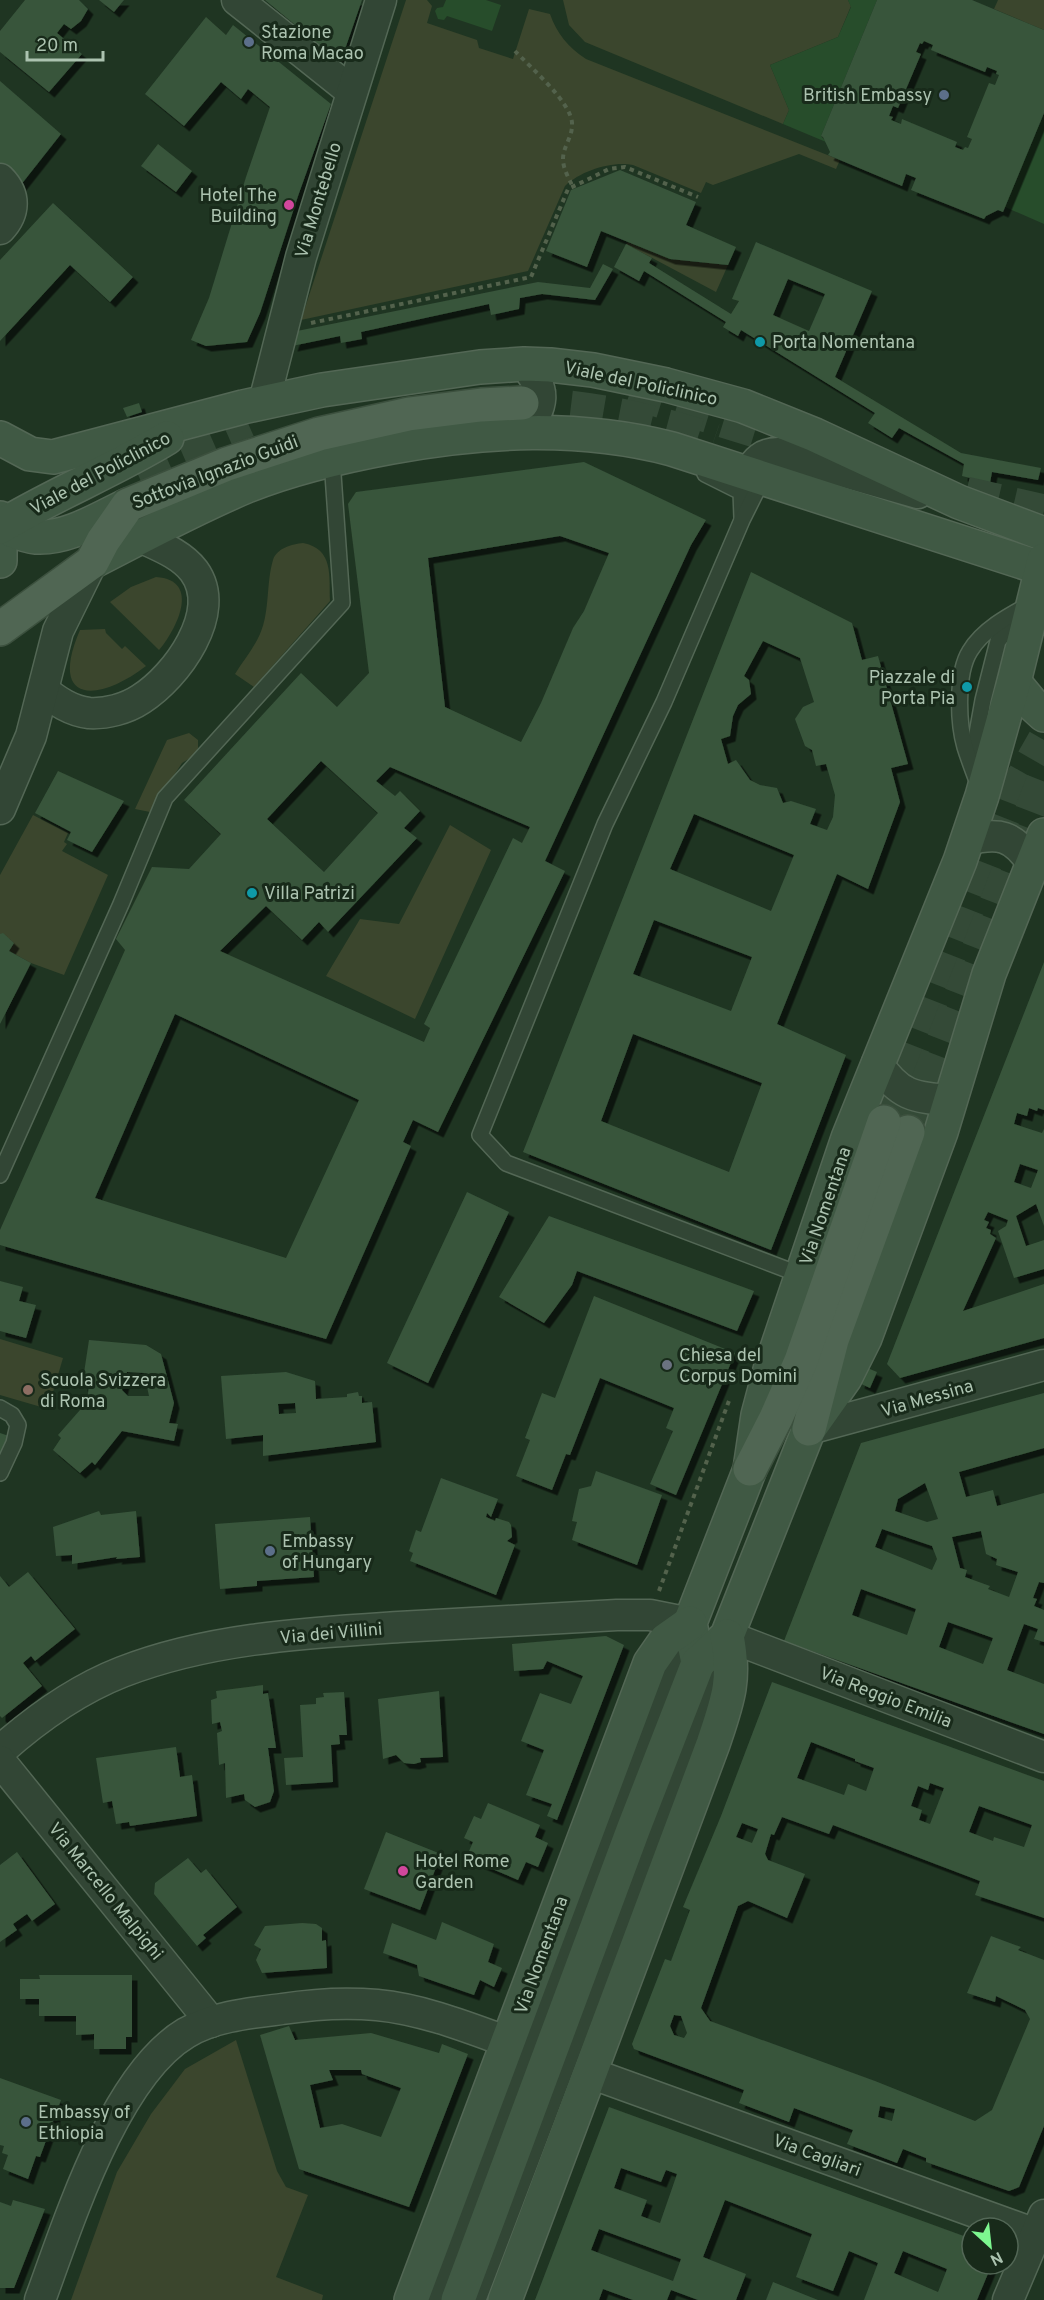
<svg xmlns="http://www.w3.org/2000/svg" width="1044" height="2300" viewBox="0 0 1044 2300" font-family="Overpass,sans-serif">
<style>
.green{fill:#3b462d}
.water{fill:#274d2b}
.building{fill:#38543b;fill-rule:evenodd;filter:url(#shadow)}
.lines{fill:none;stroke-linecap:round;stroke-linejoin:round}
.primary-tunnel{stroke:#344a37;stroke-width:33;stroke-dasharray:33 16;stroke-linecap:butt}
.lane-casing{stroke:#536755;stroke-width:18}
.street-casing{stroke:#536755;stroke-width:33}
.secondary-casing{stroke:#536755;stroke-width:36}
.primary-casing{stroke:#3c503e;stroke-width:36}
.path{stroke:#53624c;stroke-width:4;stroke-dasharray:4.5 4.5;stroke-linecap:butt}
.lane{stroke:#324635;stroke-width:15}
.street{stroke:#324635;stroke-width:30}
.secondary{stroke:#405944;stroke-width:33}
.primary{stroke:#506653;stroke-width:33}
.service-dot{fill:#5c6f8a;stroke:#182a1a;stroke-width:2}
.hotel-dot{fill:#d1479c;stroke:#182a1a;stroke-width:2}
.culture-dot{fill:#0f9aa8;stroke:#182a1a;stroke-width:2}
.worship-dot{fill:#6b7280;stroke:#182a1a;stroke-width:2}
.education-dot{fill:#8d6e63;stroke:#182a1a;stroke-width:2}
.labels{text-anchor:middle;stroke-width:6;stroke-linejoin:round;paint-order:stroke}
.poi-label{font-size:18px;fill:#acc3b0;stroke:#182a1a;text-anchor:start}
.street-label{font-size:18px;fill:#acc3b0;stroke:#182a1a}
</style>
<defs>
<filter id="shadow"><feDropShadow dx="5.5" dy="5.5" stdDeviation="0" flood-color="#0009"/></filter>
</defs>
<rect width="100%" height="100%" fill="#1f3522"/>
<!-- green -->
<g class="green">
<path d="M406,0h21l5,6 -5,17 50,17 2,8 34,11 16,-50 21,5c7,20 18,33 36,45l254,101 -4,9 -37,-15 -86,31 -7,-3 -5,11 -68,-28c-22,-4 -52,6 -68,21l-37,85 -227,49z"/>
<path d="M563,0h285l3,6 -13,31 -68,28 19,45 -6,14 -198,-82 -16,-17z"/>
<path d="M998,0h46v30l-50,-21z"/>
<path d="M628,242l42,17 58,6 -12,27 -90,-48z"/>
<path d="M303,543c31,6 26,33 27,58l-76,86 -19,-13c8,-13 19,-26 25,-40 10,-22 6,-51 13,-74 4,-12 19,-16 30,-17z"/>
<path d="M156,577c46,3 20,53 3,73l-49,-48 21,-15z"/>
<path d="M105,629l1,4 16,16 3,-3 21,20c-48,37 -98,38 -66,-36z"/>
<path d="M189,733l9,7v8l-3,7 -13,8 -32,49 -15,-3 32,-69z"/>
<path d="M33,815l35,18 -4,9 3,2 -5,7 46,24 -44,100 -33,-12 -31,-17v-71z"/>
<path d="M450,825l41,25 -76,169 -89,-43 34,-57 39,5z"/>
<path d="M0,1339l63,19 -15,51 -48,-14z"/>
<path d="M236,2040l41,131 9,16 22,8 -32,82 47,18 -1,5h-251l46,-128 34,-58 34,-45z"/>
</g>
<!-- water -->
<g class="water">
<path d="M446,0h40l15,5 -9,26 -45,-15 -3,4 -6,-1 -3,-8 2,-3 6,-1z"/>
<path d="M848,0h29l-56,136 5,6 -43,-18 6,-14 -19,-45 68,-28 13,-30z"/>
<path d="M1044,113v111l-39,-17z"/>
</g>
<!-- building -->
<g class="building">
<path d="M25,0h54l9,9 -7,12 -10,8 -7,-5 -7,9 25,21 -33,38 -49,-40v-21z"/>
<path d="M99,0h25l-10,12z"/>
<path d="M265,0h97l-19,55 -8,3z"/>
<path d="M877,0h95l72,30v83l-41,99 -5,-2 -12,6 -2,3 -73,-29 5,-12 -10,-4 -4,12 -74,-31 2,-3 -7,-15 -2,-1zM924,41l9,4 -2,5 54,22 2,-5 10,4 -1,3 3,1 -4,10 -6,-2 -22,54 5,2 -4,9 -3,-1 -2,3 -8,-3 2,-5 -55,-23 -1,5 -10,-4 2,-3 -4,-1 4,-10 5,2 23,-54 -5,-2 4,-9 2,1z"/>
<path d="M206,17l20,18 7,-10 98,79 -33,92 -38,117 -13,29 -41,4 -15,-6 18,-42 37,-121 24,-70 -22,-18 -7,10 -20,-17 -37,44 -39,-32z"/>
<path d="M0,81l61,53 -41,52 -20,-18z"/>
<path d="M158,144l34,27 -16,21 -35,-26z"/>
<path d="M620,170l76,32 -10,23 50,22 -8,18 -58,-6 -69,-28 -14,36 -41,-16 25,-61z"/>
<path d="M53,203l80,74 -23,25 -40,-37 -70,76v-81z"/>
<path d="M756,242l116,49 -37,86 126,76 80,15 -3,12 -46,-8 -2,11 -28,-7 2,-12 -65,-36 -7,10 -24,-15 7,-10 -134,-83 -3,6 -15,-9 3,-5 -82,-51 -5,10 -25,-14 12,-23 26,14 -3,5 82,51 8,-13 -7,-2zM788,279l37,15 -16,37 -36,-16z"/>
<path d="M603,264l10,5 -18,31 -53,-6 -22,4 -1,11 -28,6 -2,-11 -128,28 1,7 -21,4 -1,-7 -48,10 5,-15 241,-49 52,6z"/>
<path d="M139,403l3,9 -15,5 -4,-9z"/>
<path d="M584,462l122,58 -15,25 -146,316 20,10 -127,261 -25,-12 -10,22 8,4 -85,193 -326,-94v-15l125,-280 -9,-11 36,-72 37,2 32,-35 -37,-34 117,-127 36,34 32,-34 -21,-169 8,-12zM560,536l49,17 -25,58 -11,17 -32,75 -20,39 -76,-35 -17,-149zM321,761l57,52 -54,59 -57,-53zM390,767l140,60 -8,16 -9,-5 -89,186 6,4 -6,14 -204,-91 46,-45 36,34 17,-18 9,10 89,-94 -13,-10 16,-17 -20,-20 -5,5 -19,-15zM175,1014l184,86 -73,158 -191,-60z"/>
<path d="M751,572l101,51 10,37 16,-4 30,108 -17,4 9,34 -32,87 -31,-15 -60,150 69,31 -75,195 -248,-98zM763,641l37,17 14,44 -11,5 -8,12 10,27 7,4 4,16 10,-2 9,31 -2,22 -6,13 -17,-6 6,-15 -25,-8 -8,2 -6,-15 -17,-3 -10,-5 -14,-20 -8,4 -7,-25 9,-3 3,-20 5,-11 13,-11 -2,-14 -5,-4zM694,814l100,41 -23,56 -101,-42zM654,920l98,37 -21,54 -98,-37zM633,1034l129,49 -33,89 -128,-51z"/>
<path d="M58,771l66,30 -32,51 -25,-12 4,-8 -36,-19z"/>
<path d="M3,933l11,10 -5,8 22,12 -31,61v-90z"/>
<path d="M1044,962v148l-6,-2 -1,3 -8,-3 -2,8 -10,-3 -3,11 28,9 2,-4v97l-8,-22 -20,12 10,30 18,-6v29l-30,9 -16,-47 8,-5 2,-6 -20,-8 -4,8 5,2 -3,6 5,2 -1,4 6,4 -33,73 81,-27v54l-144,40 -13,-14zM1020,1164l18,6 -7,18 -17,-6z"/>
<path d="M467,1192l42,20 -81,171 -41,-20z"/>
<path d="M549,1216l205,75 -17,40 -160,-60 -5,14 -28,38 -45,-26z"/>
<path d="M0,1281l23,6 -4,14 17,4 -10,33 -26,-7z"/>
<path d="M594,1296l141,57 -59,142 -26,-11 23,-53 -7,-3 8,-20 -74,-30 -30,77 -4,-1 -14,36 -36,-14 14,-36 -5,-2 17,-45 13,5z"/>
<path d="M89,1340l57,5 15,9 13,49 -5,20 9,1 -4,17 -52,-10 -27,34 -3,-3 -12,11 -27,-23 8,-12 -3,-3 29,-33 2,-17 -7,1zM127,1372l17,1 5,23h-21l-6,-6z"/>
<path d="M865,1367l12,5 -7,16 -11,-5z"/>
<path d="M286,1372l29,9 1,18 31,-2v-3l11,-2 1,4h3v7l10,-1 4,40 -113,14v-21l-37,4 -5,-63zM295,1403l1,10 -17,1 -1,-10z"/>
<path d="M1044,1393v55l-85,24 7,25 27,-7 4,16 47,-13v90l-5,-1 -6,16 4,1 -3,7 10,4v32l-10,-3 4,-10 -14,-5 -17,46 37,14v50l-260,-93 77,-198zM925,1483l13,36 -11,3 -32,-11 3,-12zM882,1529l50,17 5,13 -5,11 -57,-23zM981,1531l5,23 11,5 -1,6 22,7 -9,25 -21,-8 2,-3 -25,-9 2,-7 -7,-2 -8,-31zM861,1589l55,20 -9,26 -55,-20zM948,1622l45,16 -10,26 -44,-17z"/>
<path d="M0,1433l9,3 -9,25z"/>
<path d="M596,1471l66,24 -25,70 -65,-25 5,-18 -5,-1 7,-32 12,-3z"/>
<path d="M441,1478l57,21 -7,18 -4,-4 -1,4 9,4 1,-3 13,4 2,3 1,12 -5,4 8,4 -19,50 -86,-34 3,-8 -4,-2 7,-21 5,2z"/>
<path d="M99,1511l2,4 35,-4 4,46 -24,2 1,-2 -45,7v-9l-16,1 -3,-29z"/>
<path d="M310,1517l4,60 -57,4v5l-37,3 -5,-65z"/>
<path d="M28,1572l47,57 -40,32 -4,-5 -8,7 19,23 -40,32 -2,-2v-140l9,11z"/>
<path d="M606,1636l18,9 -67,175 -10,-4 5,-12 -26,-9 18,-45 -23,-9 19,-48 31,11 12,-28 -36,-15 -4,8 -29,2 -2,-27z"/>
<path d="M772,1682l272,99v137l-69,-23 5,-14 -147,-56 -4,9 -47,-17 -8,18 -3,-1 -6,20 3,6 37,14 -18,44 -39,-17 -10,5 -37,102 9,13 165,60 100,40 17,-11 38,-91 -5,-9 -29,-14 -1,6 -28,-9 24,-57 30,11 -3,3 26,10v166l-25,61 -10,4 -83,-29v-4l-23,-9 -6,14 -50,-19 6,-14 -59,-22 -5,14 -50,-19 5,-13 -110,-41 -2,-5 33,-85 6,2 19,-51 -7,-3 38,-91zM811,1742l44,17v2l19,7 -8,23 -18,-7 -4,11 -47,-17zM930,1783l14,5 -14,36 -11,-4 3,-10 -11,-4 7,-20 10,4zM979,1806l53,19 -8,22 -30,-10 -1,4 -24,-9zM742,1823l16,6 -6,14 -16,-6zM674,2015l7,1 6,17 -3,5 -10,-3 -4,-9zM880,2106l15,3 -3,12 -14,-4z"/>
<path d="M263,1685v9l5,-1 8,55h-8l6,43 -4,11 -15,5 -10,-7 -1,-6 -18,4 -1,-35 -6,2 -2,-32 5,-2 -2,-9 -8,2 -1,-24 6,-2 -1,-7z"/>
<path d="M439,1691l4,66 -23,1 1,4 -7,2 -10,-1 -8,-8 -13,4 -5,-60z"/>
<path d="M344,1692l3,43h-8l1,9 -9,1 2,37 -47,3 -2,-27 19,-1 -3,-52 16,-1v-6l8,-1 -1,-4z"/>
<path d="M176,1747l4,30 12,-2 5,41 -67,10 -1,-4 -13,2 -4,-23 -9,2 -7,-45z"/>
<path d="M488,1803l52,22 -5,12 13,6 -10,24 -12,-5 -8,18 -52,-22 7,-16 -9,-4 10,-22 7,3z"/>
<path d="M386,1832l55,22 -21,56 -56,-21z"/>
<path d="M17,1852l38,52 -23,17 -5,-7 -14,10 4,6 -17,12v-77z"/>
<path d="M188,1858l13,15 5,-4 31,38 -34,28 3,3 -9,8 -43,-52 1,-11z"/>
<path d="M442,1922l52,22 -6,18 14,6 -8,19 -14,-7 -6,15 -55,-19 -2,-11 -34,-12 9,-30 44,17z"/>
<path d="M302,1923l14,1 6,4v13l4,-1 1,28 -65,5 -6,-13 5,-11 -7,-4 11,-19z"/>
<path d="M39,1975h93v62h-6v12h-32v-15l-18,1v-19h-37v-17h-19v-20h20z"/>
<path d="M289,2026l6,14 76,-7 68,20 3,-9 26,10 -59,153 -110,-38 -39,-134zM329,2070h32l1,4 39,14 -20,49 -39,-13 -22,4 -10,-43 23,-5z"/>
<path d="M0,2078l61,22 -21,57 -4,-1 -8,23 -25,-10 5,-14 -6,-2 2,-7 -4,-1z"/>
<path d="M609,2107l363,132v25h20l-15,36h-113l14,-37 -29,-12 -16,40 -37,-14 16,-43 -87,-34 -22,57 43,17 -10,26h-38l-27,-10 -4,10h-34l-30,-11 -4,11h-64zM621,2168l40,14 5,-12 11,4 -17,49 -19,-7 6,-16 -33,-12zM599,2229l82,30 -8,22 -82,-31zM903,2251l44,18 -9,23 -44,-19z"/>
<path d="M13,2200l32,9 -31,79h-14v-86l11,4z"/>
<path d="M773,2282l45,18h-52z"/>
</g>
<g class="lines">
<!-- primary-tunnel -->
<g class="primary-tunnel">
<path d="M630,392l189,59"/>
<path d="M522,403c64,3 132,16 192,37"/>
<path d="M136,470l111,-49"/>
<path d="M966,493l78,18"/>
<path d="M884,1122l128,-326 32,-56"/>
<path d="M908,1132l136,-354"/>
</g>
<defs>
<g id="lane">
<path d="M705,474l36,18 1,26"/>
<path d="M763,478l-21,42 -78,182 -59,122 -125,311 26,28 295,112"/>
<path d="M980,770l-4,-31 7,-39 15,-59 17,-21"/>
<path d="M979,786c-5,-13 -10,-26 -14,-39 -7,-24 -9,-74 5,-96 13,-22 40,-36 62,-48"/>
<path d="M0,1175l121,-271 44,-106 177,-195 -10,-143"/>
<path d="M0,1408l12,7 6,10 -4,18 -14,30"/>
<path d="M435,2300l250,-666"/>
<path d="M478,2300l201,-527 41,-116"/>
</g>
<g id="street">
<path d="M237,0l114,91"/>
<path d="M0,179c16,16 15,34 0,50"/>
<path d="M264,402l37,-145 80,-257"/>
<path d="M522,431c23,-23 25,-42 2,-67"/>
<path d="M749,473c7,-13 14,-20 29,-20l140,40"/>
<path d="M44,691c13,10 27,20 45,22 17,1 37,-4 52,-14 35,-22 83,-87 53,-128 -13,-17 -35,-25 -54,-34"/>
<path d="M0,809l31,-73 27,-105 34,-69"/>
<path d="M967,840c32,-8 46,-5 65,23"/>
<path d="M877,1063c22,32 36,35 74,37"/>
<path d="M809,1429l235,-64"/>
<path d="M727,1636l317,121"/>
<path d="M0,1751c37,-33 76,-61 122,-79 87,-34 184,-39 277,-45 73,-4 145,-8 218,-12h33l40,8"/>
<path d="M0,1761l211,261"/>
<path d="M590,2073l454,164"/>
<path d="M40,2300c28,-76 74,-224 146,-267 29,-17 64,-20 96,-24 32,-5 63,-7 95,-4 44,4 90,22 131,37"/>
<path d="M1008,2300l36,-85"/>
</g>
<g id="secondary">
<path d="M0,438l30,16 23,3 190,-50 79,-17 158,-23 44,-3 26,1 43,5 73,15 77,21 72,29 144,67 85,32"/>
<path d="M0,518v43"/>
<path d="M0,526c12,4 24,10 36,11 32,2 64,-19 92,-32"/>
<path d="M0,527c54,-33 113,-56 167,-89"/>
<path d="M92,562c51,-26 102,-54 155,-76 47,-19 96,-30 145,-39 94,-17 187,-22 280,2l372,120"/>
<path d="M1014,682l19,23 11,10"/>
<path d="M698,1663l-8,-40 60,-154 8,-54 13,-49 77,-228 112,-277 22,-65 32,-114 30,-122"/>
<path d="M411,2300l239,-637 16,-23 24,-17"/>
<path d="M458,2300l175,-470 65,-167 29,-27 82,-207 36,-51 20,-40 76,-206 48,-158 55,-139"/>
<path d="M505,2300l208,-556c14,-42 23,-64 14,-108"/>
</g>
<g id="primary">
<path d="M0,629l92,-67 11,-21 25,-36 99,-41 92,-30 90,-20 72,-9 41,-2"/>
<path d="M809,1429l23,-89 76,-208"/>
<path d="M750,1469l26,-51 25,-57 83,-239"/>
</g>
</defs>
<!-- lane casing -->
<use href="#lane" class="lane-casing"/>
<!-- street casing -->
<use href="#street" class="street-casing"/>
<!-- secondary casing -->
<use href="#secondary" class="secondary-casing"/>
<!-- primary casing -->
<use href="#primary" class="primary-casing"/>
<!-- path -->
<g class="path">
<path d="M515,51c15,16 56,51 57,72 1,14 -9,23 -9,36 0,9 5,18 9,26"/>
<path d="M311,323l220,-46 37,-88 41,-20 16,-2 73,30"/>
<path d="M659,1591l71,-193"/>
</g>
<!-- lane -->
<use href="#lane" class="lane"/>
<!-- street -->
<use href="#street" class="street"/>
<!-- secondary -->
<use href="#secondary" class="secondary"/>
<!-- primary -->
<use href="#primary" class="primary"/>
</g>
<!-- markers -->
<g class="service-dot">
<circle cx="249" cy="42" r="6"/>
<circle cx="944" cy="95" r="6"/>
<circle cx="270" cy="1551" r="6"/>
<circle cx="26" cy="2122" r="6"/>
</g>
<g class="hotel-dot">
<circle cx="289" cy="205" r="6"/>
<circle cx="403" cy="1871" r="6"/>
</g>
<g class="culture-dot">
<circle cx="760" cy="342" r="6"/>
<circle cx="967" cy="687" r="6"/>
<circle cx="252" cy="893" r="6"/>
</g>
<circle class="worship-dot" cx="667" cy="1365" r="6"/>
<circle class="education-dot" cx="28" cy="1390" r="6"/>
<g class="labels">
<!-- poi labels -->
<g class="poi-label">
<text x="261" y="38">Stazione<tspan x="261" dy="21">Roma Macao</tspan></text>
<text x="932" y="101" text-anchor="end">British Embassy</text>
<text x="277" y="201" text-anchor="end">Hotel The<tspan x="277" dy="21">Building</tspan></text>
<text x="772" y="348">Porta Nomentana</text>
<text x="955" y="683" text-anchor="end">Piazzale di<tspan x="955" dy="21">Porta Pia</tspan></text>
<text x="264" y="899">Villa Patrizi</text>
<text x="679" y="1361">Chiesa del<tspan x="679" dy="21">Corpus Domini</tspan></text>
<text x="40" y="1386">Scuola Svizzera<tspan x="40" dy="21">di Roma</tspan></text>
<text x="282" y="1547">Embassy<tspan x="282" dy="21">of Hungary</tspan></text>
<text x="415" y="1867">Hotel Rome<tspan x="415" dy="21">Garden</tspan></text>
<text x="38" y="2118">Embassy of<tspan x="38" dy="21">Ethiopia</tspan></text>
</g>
<!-- street labels -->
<g class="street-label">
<text transform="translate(318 200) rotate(-73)" y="6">Via Montebello</text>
<text transform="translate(641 383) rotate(12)" y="6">Viale del Policlinico</text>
<text transform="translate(215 472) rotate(-21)" y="6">Sottovia Ignazio Guidi</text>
<text transform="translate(100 473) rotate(-28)" y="6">Viale del Policlinico</text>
<text transform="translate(825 1206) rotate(-71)" y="6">Via Nomentana</text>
<text transform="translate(927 1398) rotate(-16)" y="6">Via Messina</text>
<text transform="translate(331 1633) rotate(-5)" y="6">Via dei Villini</text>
<text transform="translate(886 1697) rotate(21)" y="6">Via Reggio Emilia</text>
<text transform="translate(106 1891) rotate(51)" y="6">Via Marcello Malpighi</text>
<text transform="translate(541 1955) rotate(-70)" y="6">Via Nomentana</text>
<text transform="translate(817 2155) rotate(20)" y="6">Via Cagliari</text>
</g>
</g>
<!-- north arrow -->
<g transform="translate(990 2246) rotate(153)"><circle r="28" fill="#182a1a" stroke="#536756" stroke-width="1.5"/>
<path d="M0-4.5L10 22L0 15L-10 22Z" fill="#7df790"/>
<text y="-9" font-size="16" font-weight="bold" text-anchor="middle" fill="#acc3b0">N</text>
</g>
<!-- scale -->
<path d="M27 51v9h76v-9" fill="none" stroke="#acc3b0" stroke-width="3"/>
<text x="36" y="51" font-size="18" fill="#acc3b0" stroke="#182a1a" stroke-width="4.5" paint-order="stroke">20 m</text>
</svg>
